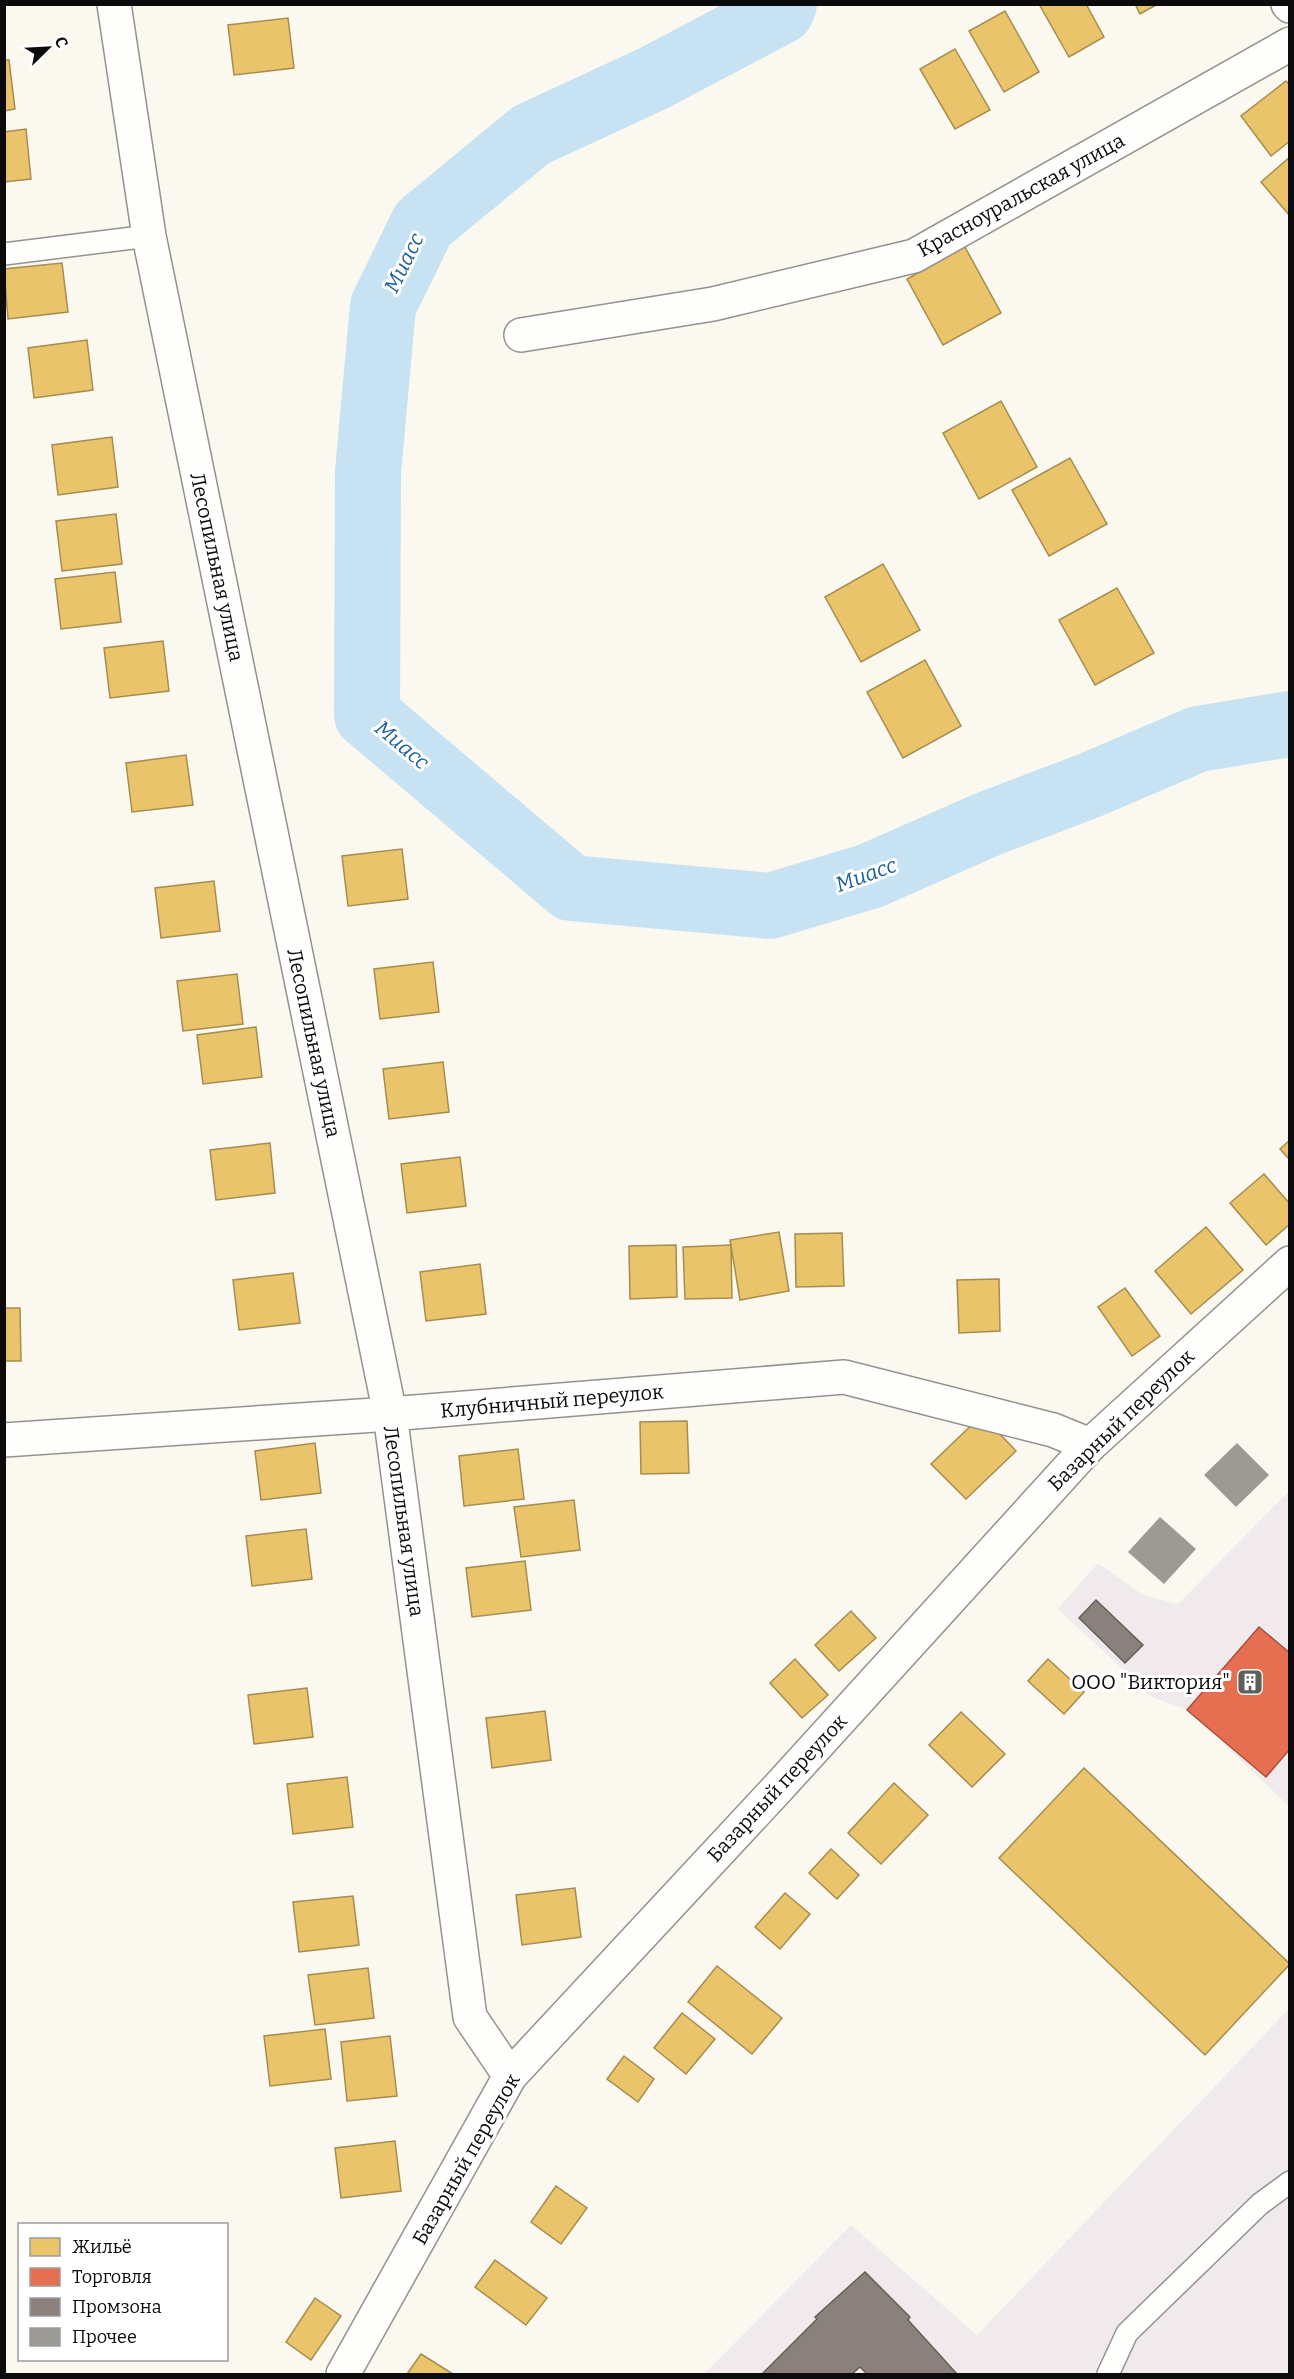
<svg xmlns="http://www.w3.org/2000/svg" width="1294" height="2379" viewBox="0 0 1294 2379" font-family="Bitter,serif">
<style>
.industrial{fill:#f1eaec}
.homes{fill:#e9c46a;stroke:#a68c4e;stroke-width:1.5}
.shops{fill:#e76f51;stroke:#a5513c;stroke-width:1.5}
.industry{fill:#8a817c;stroke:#645e5a;stroke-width:1.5}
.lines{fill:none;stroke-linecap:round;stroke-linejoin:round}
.river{stroke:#c6e2f3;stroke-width:66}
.building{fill:#9c9a95}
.service-casing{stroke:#93928e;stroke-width:24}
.minor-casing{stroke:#93928e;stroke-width:36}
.service{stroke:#fefefd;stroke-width:21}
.minor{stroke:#fefefd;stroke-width:33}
.labels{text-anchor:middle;stroke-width:6;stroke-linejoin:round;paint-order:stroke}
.street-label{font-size:20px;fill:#0b0b0b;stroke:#fff}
.poi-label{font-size:20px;fill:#0b0b0b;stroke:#fff;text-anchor:end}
.water-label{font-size:21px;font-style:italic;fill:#175e9a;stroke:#fff}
</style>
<rect width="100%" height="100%" fill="#faf8ef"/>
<!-- industrial -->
<g class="industrial">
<path d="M1289,1491v315l-102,-96 -35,-13 -94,-88 40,-46 45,32 35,9z"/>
<path d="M1289,2009v365h-585l147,-149 126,110z"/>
</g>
<!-- homes -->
<g class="homes">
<path d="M1039,4h47l18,33 -35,20z"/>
<path d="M1135,4h23l-18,10z"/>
<path d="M1005,11l34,61 -35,20 -35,-61z"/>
<path d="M288,18l6,50 -60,7 -6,-50z"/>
<path d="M955,49l35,61 -35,19 -35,-60z"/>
<path d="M4,60h5l6,49 -11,2z"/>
<path d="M1286,81l4,4v56l-19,15 -30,-40z"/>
<path d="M26,129l5,50 -27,3v-50z"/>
<path d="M1290,157v59l-29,-34z"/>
<path d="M965,247l36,66 -58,32 -36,-66z"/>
<path d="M62,263l6,49 -60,7 -4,-50z"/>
<path d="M87,340l6,50 -59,8 -6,-50z"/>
<path d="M1001,401l36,66 -58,32 -36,-66z"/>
<path d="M112,437l6,50 -60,8 -6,-50z"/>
<path d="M1070,458l37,66 -58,32 -37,-66z"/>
<path d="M116,514l6,50 -60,7 -6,-50z"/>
<path d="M883,564l37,66 -59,32 -36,-65z"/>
<path d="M115,572l6,50 -60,7 -6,-50z"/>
<path d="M1117,588l37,65 -59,32 -36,-65z"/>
<path d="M163,641l6,50 -59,7 -6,-50z"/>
<path d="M925,660l36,66 -58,32 -36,-66z"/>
<path d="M186,755l7,50 -61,7 -6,-49z"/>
<path d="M402,849l6,50 -60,7 -6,-50z"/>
<path d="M214,881l6,50 -59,7 -6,-50z"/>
<path d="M433,962l6,50 -59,7 -6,-50z"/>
<path d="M237,974l6,50 -60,7 -6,-50z"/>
<path d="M256,1027l6,50 -59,7 -6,-49z"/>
<path d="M443,1062l6,50 -60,7 -6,-50z"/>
<path d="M1290,1140v20l-10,-11z"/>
<path d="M270,1143l5,50 -59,7 -6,-50z"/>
<path d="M460,1157l6,49 -59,7 -6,-49z"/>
<path d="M1264,1174l26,30v20l-24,21 -36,-42z"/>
<path d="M1206,1227l37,43 -52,44 -36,-43z"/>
<path d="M779,1232l10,59 -49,9 -10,-60z"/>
<path d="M842,1233l2,53 -48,1 -1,-53z"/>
<path d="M676,1245l1,52 -47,2 -1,-53z"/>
<path d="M731,1245l1,53 -47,1 -2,-52z"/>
<path d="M480,1264l6,50 -60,7 -6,-49z"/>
<path d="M293,1273l7,50 -61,7 -6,-50z"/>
<path d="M999,1279l1,52 -41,2 -2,-53z"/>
<path d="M1125,1288l35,48 -28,20 -34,-49z"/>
<path d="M4,1308h16l1,53h-17z"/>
<path d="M982,1415l34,36 -50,48 -35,-35z"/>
<path d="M687,1421l2,52 -48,1 -1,-52z"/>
<path d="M315,1443l6,50 -60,7 -6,-49z"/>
<path d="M518,1449l6,50 -60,7 -5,-50z"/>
<path d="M574,1500l6,50 -59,7 -7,-50z"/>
<path d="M306,1529l6,50 -60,7 -6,-50z"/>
<path d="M525,1561l6,49 -59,7 -6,-49z"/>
<path d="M851,1611l25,27 -37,33 -24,-26z"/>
<path d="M795,1659l33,36 -26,23 -32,-35z"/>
<path d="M1048,1659l36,33 -20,22 -36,-33z"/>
<path d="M307,1688l6,49 -59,7 -6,-49z"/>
<path d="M545,1711l6,49 -59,8 -6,-50z"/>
<path d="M961,1712l44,42 -33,33 -43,-42z"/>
<path d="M1084,1768l206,196 -85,91 -206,-197z"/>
<path d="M347,1777l6,50 -60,7 -6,-50z"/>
<path d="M894,1783l34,32 -47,49 -33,-31z"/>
<path d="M831,1849l28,26 -22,24 -28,-26z"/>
<path d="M575,1888l6,49 -59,8 -6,-50z"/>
<path d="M785,1893l25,21 -30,35 -25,-22z"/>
<path d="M353,1896l6,49 -60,7 -6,-50z"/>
<path d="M717,1966l65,52 -30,36 -64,-52z"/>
<path d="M368,1968l6,50 -59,7 -7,-50z"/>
<path d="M682,2013l33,26 -29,35 -32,-26z"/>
<path d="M325,2029l6,50 -61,7 -6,-50z"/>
<path d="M390,2036l7,60 -50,5 -6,-59z"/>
<path d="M624,2056l30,23 -16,23 -31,-23z"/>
<path d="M395,2141l6,50 -60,7 -6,-50z"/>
<path d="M556,2186l31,22 -26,36 -30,-22z"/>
<path d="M495,2260l52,38 -21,27 -51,-38z"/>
<path d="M315,2298l26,18 -30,44 -25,-18z"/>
<path d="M421,2354l32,20h-46z"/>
</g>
<!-- shops -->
<path class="shops" d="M1259,1627l31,26v96l-24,28 -79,-67z"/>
<!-- industry -->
<g class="industry">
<path d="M1096,1600l47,45 -18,18 -46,-45z"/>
<path d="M865,2272l45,45 -2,3 49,54h-90l-7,-7 -8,7h-90l55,-55 -2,-2z"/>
</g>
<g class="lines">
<!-- river -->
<path class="river" d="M784,4l-3,7 -127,67 -123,57 -108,89 -40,82 -15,166 -1,243 204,173 199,18 100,-30 118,-52 100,-38 110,-47 92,-15"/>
</g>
<!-- building -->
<g class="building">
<path d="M1237,1443l32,32 -33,32 -32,-32z"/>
<path d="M1160,1517l36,32 -32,35 -36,-32z"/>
</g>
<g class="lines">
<defs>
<g id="service">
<path d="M4,254l145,-18"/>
<path d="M1108,2374l19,-41 133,-129 30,-22"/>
</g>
<g id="minor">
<path d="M114,4l35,232 241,1178 80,603 40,59"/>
<path d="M1288,4l2,2"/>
<path d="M521,335l192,-31 201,-48 376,-212"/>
<path d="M4,1440l386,-26 454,-37 209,53 37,15"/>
<path d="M343,2374l167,-298 268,-288 312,-343 200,-182"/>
</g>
</defs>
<!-- service casing -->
<use href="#service" class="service-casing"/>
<!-- minor casing -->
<use href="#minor" class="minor-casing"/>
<!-- service -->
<use href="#service" class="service"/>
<!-- minor -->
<use href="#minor" class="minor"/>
</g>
<!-- icons -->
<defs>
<symbol id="building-square" viewBox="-11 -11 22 22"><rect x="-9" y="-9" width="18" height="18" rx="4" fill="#5f5e5b" stroke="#fff"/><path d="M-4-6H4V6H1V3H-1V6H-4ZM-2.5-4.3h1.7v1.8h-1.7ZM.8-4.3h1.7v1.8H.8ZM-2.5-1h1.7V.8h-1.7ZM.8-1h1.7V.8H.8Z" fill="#fff"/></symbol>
</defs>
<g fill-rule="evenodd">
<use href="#building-square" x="1235" y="1667" width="30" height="30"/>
</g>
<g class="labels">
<!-- street labels -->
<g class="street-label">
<text transform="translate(1021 195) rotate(-29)" y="7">Красноуральская улица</text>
<text transform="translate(217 567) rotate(78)" y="7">Лесопильная улица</text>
<text transform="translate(314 1043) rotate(78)" y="7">Лесопильная улица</text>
<text transform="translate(552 1401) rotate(-5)" y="7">Клубничный переулок</text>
<text transform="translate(1121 1420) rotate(-44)" y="7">Базарный переулок</text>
<text transform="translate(404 1521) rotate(82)" y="7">Лесопильная улица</text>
<text transform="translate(777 1788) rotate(-47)" y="7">Базарный переулок</text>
<text transform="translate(466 2159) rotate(-60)" y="7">Базарный переулок</text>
</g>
<!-- poi labels -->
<g class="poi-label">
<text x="1230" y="1689">ООО "Виктория"</text>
</g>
<!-- water labels -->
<g class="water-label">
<text transform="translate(404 263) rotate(-64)" y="7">Миасс</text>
<text transform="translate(402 745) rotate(40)" y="7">Миасс</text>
<text transform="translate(866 875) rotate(-20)" y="7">Миасс</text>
</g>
</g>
<!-- border -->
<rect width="1294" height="2379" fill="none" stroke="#0b0b0b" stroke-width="12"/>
<!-- legend -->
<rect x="18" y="2223" width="210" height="138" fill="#ffffff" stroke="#9d9d9d" stroke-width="1.5"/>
<rect x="30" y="2238" width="30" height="18" fill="#e9c46a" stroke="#9d9d9d" stroke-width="1.5"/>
<text x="72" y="2253" font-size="18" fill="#0b0b0b">Жильё</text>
<rect x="30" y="2268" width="30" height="18" fill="#e76f51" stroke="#9d9d9d" stroke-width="1.5"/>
<text x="72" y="2283" font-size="18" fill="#0b0b0b">Торговля</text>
<rect x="30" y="2298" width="30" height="18" fill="#8a817c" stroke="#9d9d9d" stroke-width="1.5"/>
<text x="72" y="2313" font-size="18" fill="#0b0b0b">Промзона</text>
<rect x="30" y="2328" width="30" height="18" fill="#9c9a95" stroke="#9d9d9d" stroke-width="1.5"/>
<text x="72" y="2343" font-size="18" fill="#0b0b0b">Прочее</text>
<!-- north arrow -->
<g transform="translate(48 48) rotate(66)" stroke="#ffffff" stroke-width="4.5" paint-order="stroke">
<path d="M0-4.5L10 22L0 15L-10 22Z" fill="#0b0b0b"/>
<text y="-9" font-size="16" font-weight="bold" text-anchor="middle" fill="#0b0b0b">С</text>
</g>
</svg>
